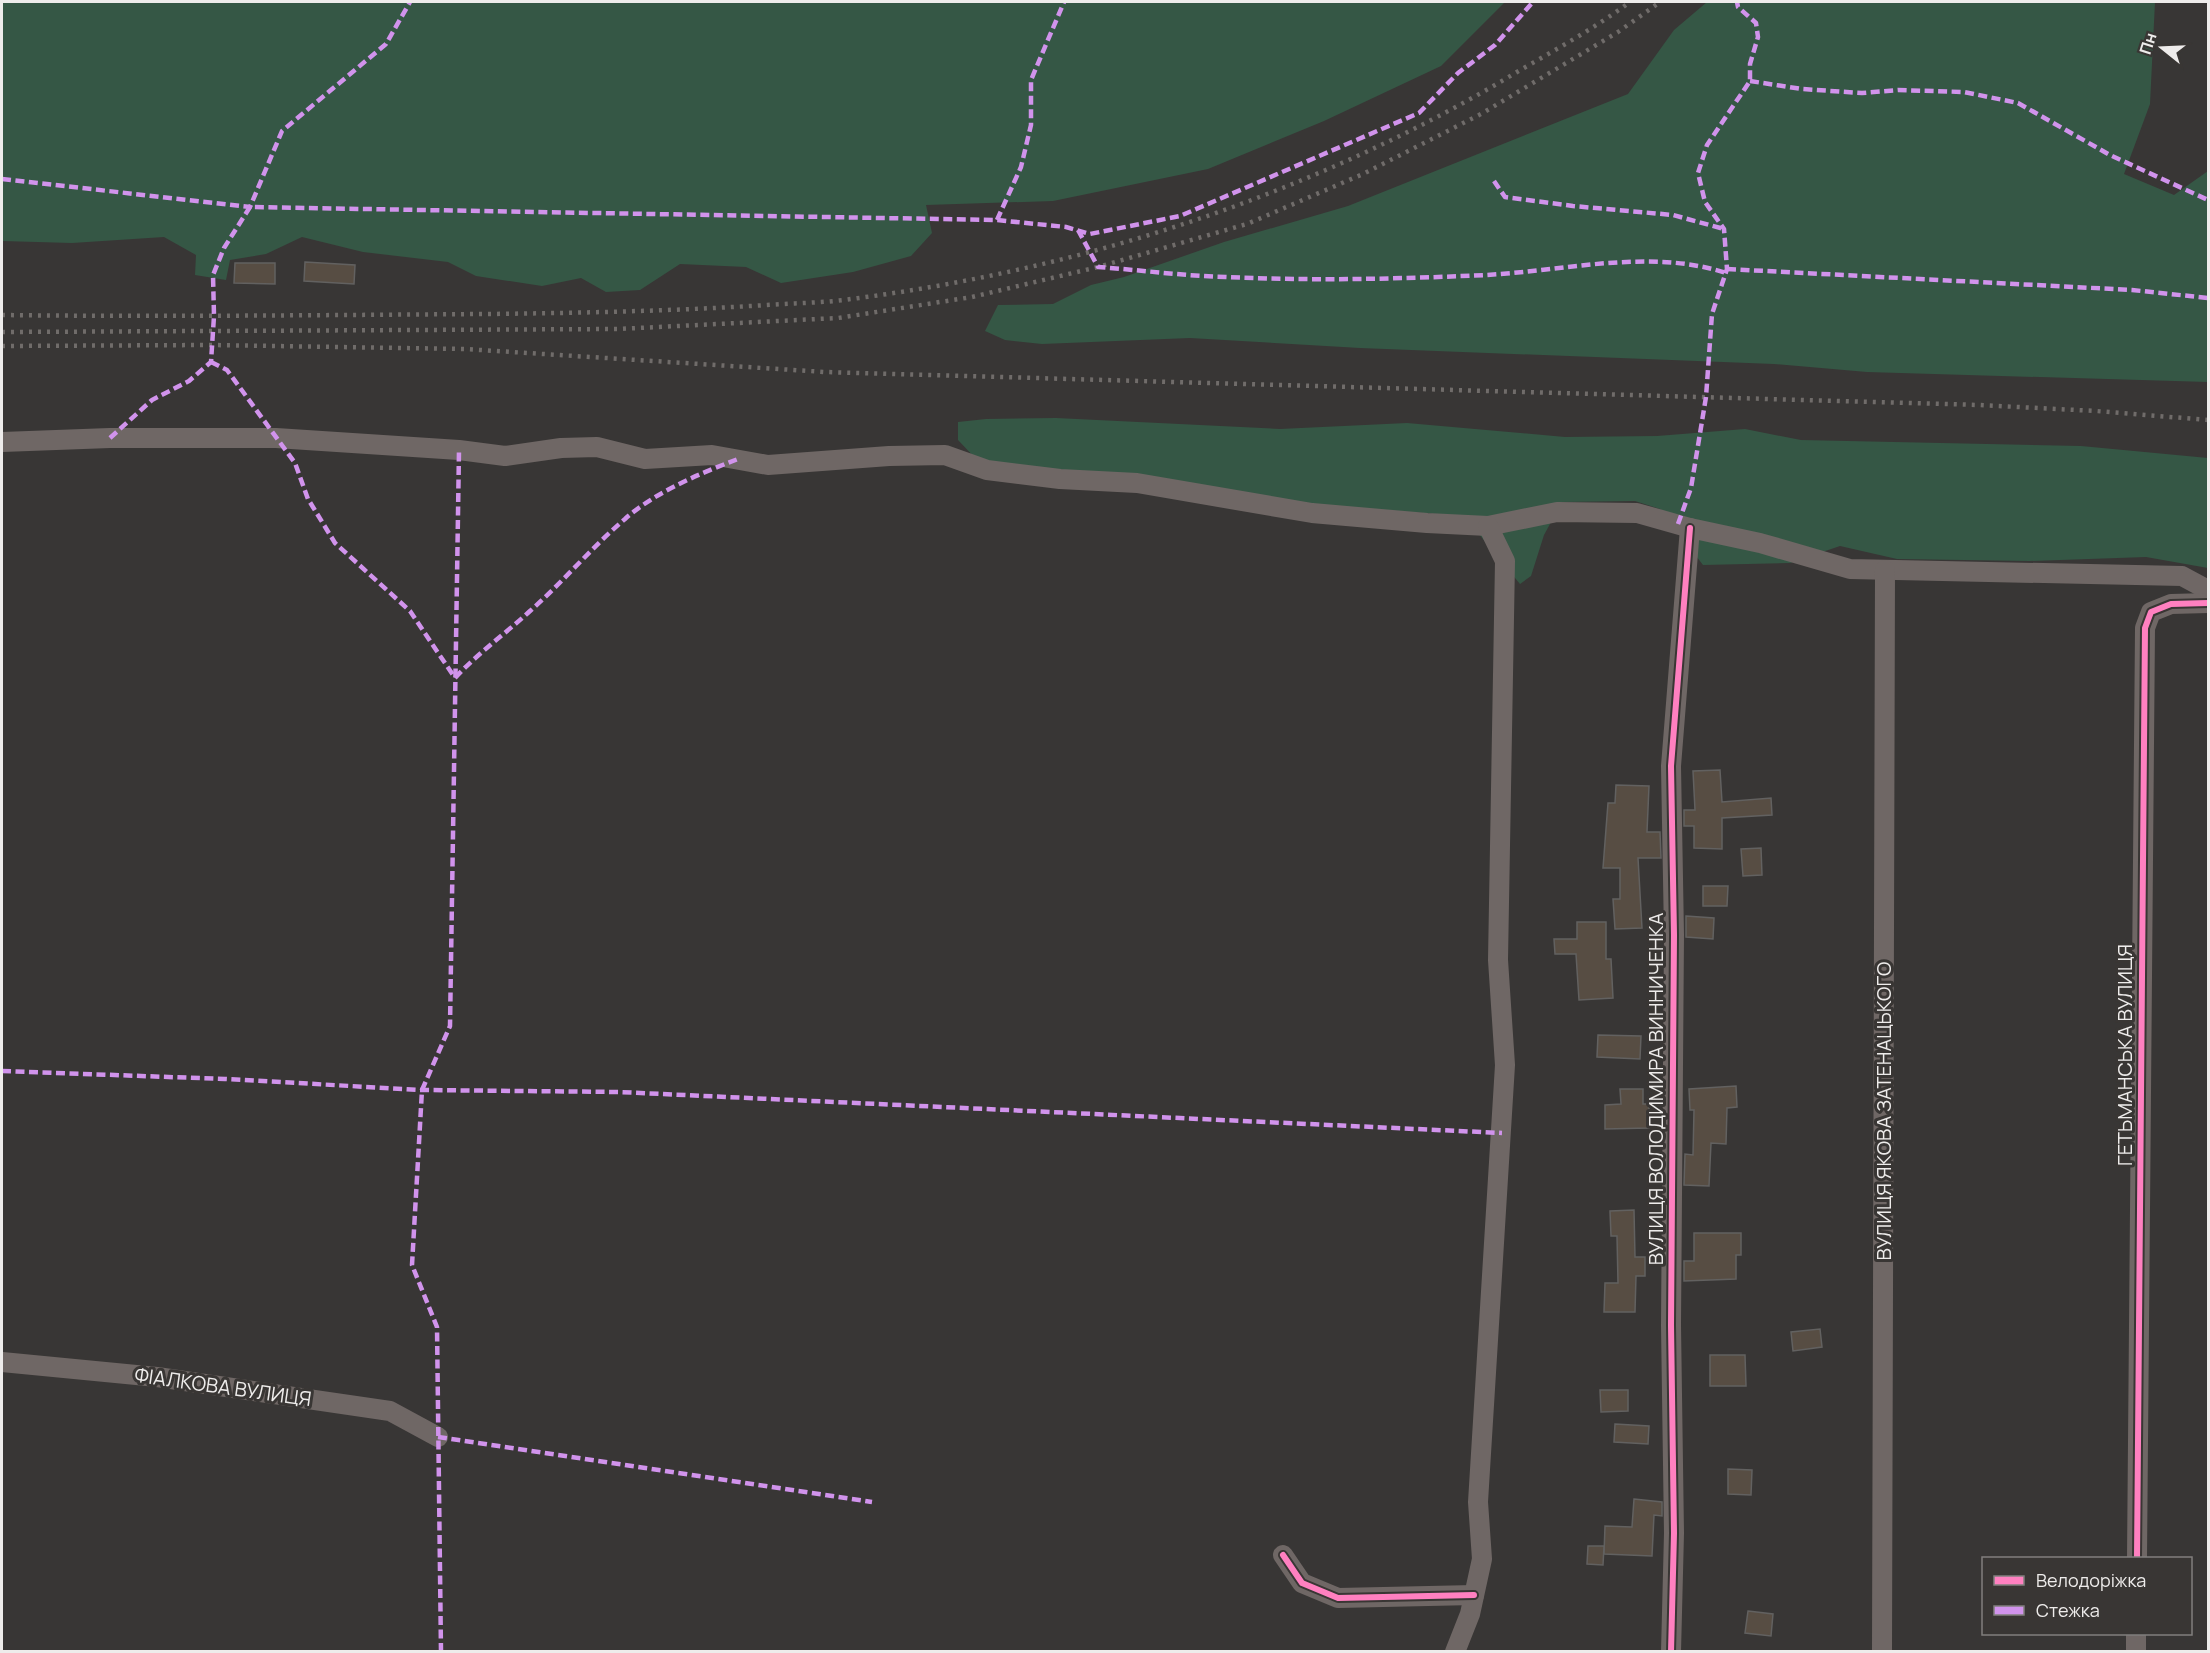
<svg xmlns="http://www.w3.org/2000/svg" width="2210" height="1653" viewBox="0 0 2210 1653" font-family="Manrope,sans-serif">
<style>
.green{fill:#355745}
.building{fill:#574d43;stroke:#626160;stroke-width:1.5}
.lines{fill:none;stroke-linecap:round;stroke-linejoin:round}
.minor{stroke:#6f6765;stroke-width:20}
.rail{stroke:#706c6a;stroke-width:4.5;stroke-dasharray:3 6;stroke-linecap:butt}
.quiet{stroke:#d193ec;stroke-width:4.5;stroke-dasharray:9 4.5;stroke-linecap:butt}
.cycleway-casing{stroke:#393634;stroke-width:10}
.cycleway{stroke:#ff80c0;stroke-width:6}
.labels{text-anchor:middle;stroke-width:6;stroke-linejoin:round;paint-order:stroke}
.street-label{font-size:20px;fill:#eeeceb;stroke:#393634}
</style>
<rect width="100%" height="100%" fill="#383635"/>
<!-- green -->
<g class="green">
<path d="M2,2h1503l-64,64 -117,55 -116,48 -155,32 -127,4 6,28 -21,23 -58,16 -72,11 -35,-16 -66,-3 -40,26 -34,2 -25,-14 -39,8 -66,-10 -28,-14 -85,-10 -61,-15 -36,17 -36,6 -4,20 -31,-5 1,-20 -32,-18 -92,6 -70,-2z"/>
<path d="M1707,2h448l-5,102 -26,70 50,21 34,-24v211l-341,-10 -93,-8 -414,-16 -170,-10 -148,6 -37,-4 -20,-9 13,-26 55,-1 38,-19 33,-8 100,-35 124,-36 280,-112 46,-64z"/>
<path d="M1056,418l224,11 127,-6 158,14 92,-1 88,-7 56,11 280,6 127,12v110l-62,-11 -117,4 -132,-2 -57,-13 -50,17 -87,2 -43,-56 -25,-8 -73,1 -18,33 -13,41 -11,8 -56,-68 -164,-12 -323,-44 -19,-20v-18l28,-3z"/>
</g>
<!-- building -->
<g class="building">
<path d="M305,262l50,3 -1,19 -50,-3z"/>
<path d="M235,263h40v21l-41,-1z"/>
<path d="M1720,770l2,32 49,-4 1,17 -50,3v31l-28,-1v-22h-10v-16h11l-2,-39z"/>
<path d="M1616,785l33,1 -2,46h13l1,26h-23l4,70 -27,1 -2,-30h7v-31h-17l5,-65h7z"/>
<path d="M1761,848l1,27 -19,1 -2,-27z"/>
<path d="M1703,886h25l-1,20h-24z"/>
<path d="M1686,916l28,2 -1,21 -27,-2z"/>
<path d="M1577,922h29v37h5l2,39 -34,2 -3,-46h-21l-1,-15h23z"/>
<path d="M1598,1035l43,1 -1,23 -43,-2z"/>
<path d="M1736,1086l1,21 -10,1 -1,36 -15,-1 -2,43 -25,-1 1,-31 8,1 1,-45h-4l-1,-21z"/>
<path d="M1620,1089h23v15h6v24l-44,1v-24l16,-1z"/>
<path d="M1634,1210l1,47h10v19h-9l-1,36h-31l1,-29h13l-1,-47h-6l-1,-25z"/>
<path d="M1694,1233h47v22h-5v24l-52,2v-20h10z"/>
<path d="M1820,1329l2,18 -29,4 -2,-19z"/>
<path d="M1710,1355h35l1,31h-36z"/>
<path d="M1600,1390h28v21l-27,1z"/>
<path d="M1615,1424l34,2 -1,18 -34,-2z"/>
<path d="M1728,1469l24,1 -1,25 -23,-1z"/>
<path d="M1634,1499l28,3v14l-8,-1 -2,41 -48,-2 1,-28 27,1z"/>
<path d="M1588,1546h16l-1,19 -16,-1z"/>
<path d="M1748,1611l25,3 -2,22 -26,-3z"/>
</g>
<g class="lines">
<!-- minor -->
<g class="minor">
<path d="M2,442l108,-4h166l183,12 46,6 56,-8 36,-1 48,12 67,-4 56,10 121,-9 56,-1 42,15 73,9 77,4 175,30 115,10 61,3 69,-14 80,1 53,15 70,15 90,26 332,7 26,14"/>
<path d="M2,1362l155,15 233,34 48,26"/>
<path d="M1283,1555l19,28 36,15 136,-3"/>
<path d="M2137,1558l8,-930 6,-16 20,-8 37,-1"/>
<path d="M1455,1652l15,-38 12,-55 -4,-57 27,-437 -7,-105 7,-399 -17,-35"/>
<path d="M1671,1652l3,-119 -3,-208 3,-390 -3,-169 19,-238"/>
<path d="M1882,1652l3,-1082"/>
<path d="M2136,1652v-18"/>
</g>
<!-- rail -->
<g class="rail">
<path d="M2,315c161,2 323,0 484,-1 94,-1 187,-3 281,-9 28,-2 57,-2 84,-6 236,-30 468,-107 671,-230 37,-21 74,-42 108,-67"/>
<path d="M2,332l616,-3 220,-11 134,-21 126,-30 149,-43 116,-50 118,-60 137,-82 42,-30"/>
<path d="M2,346l209,-1 254,4 360,23 1154,33 117,6 112,9"/>
</g>
<!-- quiet -->
<g class="quiet">
<path d="M1750,81l52,8 60,4 36,-3 66,2 54,11 92,52 98,45"/>
<path d="M2,179l248,28 32,-76 104,-87 24,-42"/>
<path d="M1494,181l11,16 68,9 100,9 51,14"/>
<path d="M997,220l24,-53 10,-42v-45l33,-78"/>
<path d="M1078,230l20,37c43,3 85,9 128,10 86,4 174,2 260,-2 78,-4 164,-27 240,-2"/>
<path d="M1727,269l405,21 76,8"/>
<path d="M211,362l16,8 68,93 13,36 27,44 75,68 45,67c23,-25 50,-44 75,-67 33,-29 62,-64 95,-92 30,-27 76,-46 113,-60"/>
<path d="M110,438l42,-38 37,-19 22,-19 3,-46 -1,-41 11,-27 26,-41 747,13 69,7 24,7 90,-18 239,-103 39,-40 37,-28 38,-43"/>
<path d="M1678,524l13,-36 15,-91 6,-83 15,-45 -3,-40 -19,-27 -7,-29 9,-28 43,-64v-17l8,-27 -2,-14 -18,-16 -1,-5"/>
<path d="M2,1071l223,8 197,11 197,2 883,41"/>
<path d="M438,1437l434,65"/>
<path d="M441,1652l-4,-325 -25,-62 10,-175 28,-64 9,-576"/>
</g>
<defs>
<g id="cycleway">
<path d="M1283,1555l19,28 36,15 136,-3"/>
<path d="M2137,1558l8,-930 6,-16 20,-8 37,-1"/>
<path d="M1671,1652l3,-119 -3,-208 3,-390 -3,-169 19,-238"/>
</g>
</defs>
<!-- cycleway casing -->
<use href="#cycleway" class="cycleway-casing"/>
<!-- cycleway -->
<use href="#cycleway" class="cycleway"/>
</g>
<g class="labels">
<!-- street labels -->
<g class="street-label">
<text transform="translate(2125 1055) rotate(-90)" y="7">ГЕТЬМАНСЬКА ВУЛИЦЯ</text>
<text transform="translate(1656 1089) rotate(-90)" y="7">ВУЛИЦЯ ВОЛОДИМИРА ВИННИЧЕНКА</text>
<text transform="translate(1884 1111) rotate(-90)" y="7">ВУЛИЦЯ ЯКОВА ЗАТЕНАЦЬКОГО</text>
<text transform="translate(223 1387) rotate(8)" y="7">ФІАЛКОВА ВУЛИЦЯ</text>
</g>
</g>
<!-- border -->
<rect width="2210" height="1653" fill="none" stroke="#eeeceb" stroke-width="6"/>
<!-- legend -->
<rect x="1982" y="1557" width="210" height="78" fill="#393634" stroke="#817f7d" stroke-width="1.5"/>
<rect x="1994" y="1576" width="30" height="9" fill="#ff80c0" stroke="#817f7d" stroke-width="1.5"/>
<text x="2036" y="1587" font-size="18" fill="#eeeceb">Велодоріжка</text>
<rect x="1994" y="1606" width="30" height="9" fill="#d193ec" stroke="#817f7d" stroke-width="1.5"/>
<text x="2036" y="1617" font-size="18" fill="#eeeceb">Стежка</text>
<!-- north arrow -->
<g transform="translate(2162 48) rotate(288)" stroke="#393634" stroke-width="4.5" paint-order="stroke">
<path d="M0-4.5L10 22L0 15L-10 22Z" fill="#eeeceb"/>
<text y="-9" font-size="16" font-weight="bold" text-anchor="middle" fill="#eeeceb">Пн</text>
</g>
</svg>
